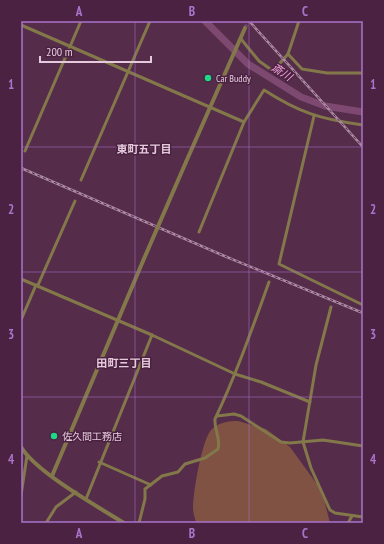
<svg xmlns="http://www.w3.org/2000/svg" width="384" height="544" viewBox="0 0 384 544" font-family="'PT Sans Narrow','Noto Sans JP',sans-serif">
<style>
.green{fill:#7f5244}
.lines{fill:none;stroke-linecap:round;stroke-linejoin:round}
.river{stroke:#7e4970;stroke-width:7}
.tertiary-tunnel{stroke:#6b4461;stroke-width:4;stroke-dasharray:4 2;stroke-linecap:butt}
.minor{stroke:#827849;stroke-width:3}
.tertiary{stroke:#827849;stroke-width:4}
.rail-casing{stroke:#ac8ba2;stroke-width:2.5}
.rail{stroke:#4b2241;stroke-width:1;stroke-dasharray:3;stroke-linecap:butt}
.tertiary-bridge{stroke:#827849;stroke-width:4}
.grid{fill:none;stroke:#aa73cc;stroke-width:1;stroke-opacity:0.55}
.poi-dot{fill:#1cd988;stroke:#4b2241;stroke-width:1.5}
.labels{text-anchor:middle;stroke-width:3;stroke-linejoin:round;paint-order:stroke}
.poi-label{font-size:10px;fill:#e4cadc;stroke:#4b2241;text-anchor:start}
.water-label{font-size:11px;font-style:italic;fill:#f3a3dd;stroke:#4b2241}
.neighbourhood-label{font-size:11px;font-weight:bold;fill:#e4cadc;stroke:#4b2241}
.neatline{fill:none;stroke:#aa73cc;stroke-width:1.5}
.grid-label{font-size:13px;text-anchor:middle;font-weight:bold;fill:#aa73cc}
</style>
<rect width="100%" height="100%" fill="#562c4b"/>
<!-- green -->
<path class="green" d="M238,421l28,8 24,18 32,44 8,32h-134c-1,-5 -3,-10 -3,-15 0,-15 9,-70 19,-79 8,-7 16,-8 26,-8z"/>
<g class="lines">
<!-- river -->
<path class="river" d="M205,21l43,43 53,33 24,9 38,6"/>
<!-- tertiary-tunnel -->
<path class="tertiary-tunnel" d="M245,28l4,-7"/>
<!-- minor -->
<g class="minor">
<path d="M21,25l223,97"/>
<path d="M241,39l18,22 14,10 15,-17 11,-33"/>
<path d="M288,54l14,15 25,4h36"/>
<path d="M314,116l-35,148 84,41"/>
<path d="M25,151l56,-130"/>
<path d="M81,180l69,-159"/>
<path d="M199,232l45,-110 20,-32c36,23 56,29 99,35"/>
<path d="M21,279l131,56 83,39 26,8 49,20"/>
<path d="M38,285l37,-84"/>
<path d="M331,307l-15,58 -13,77 8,26 19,42 5,3 28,4"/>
<path d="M21,320l15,-35"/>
<path d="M217,416l17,-2 7,2 40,26 9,1 33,-3 40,6"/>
<path d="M99,462l52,23"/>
<path d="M21,495l6,-39"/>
<path d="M86,499l66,-164"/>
<path d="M46,523l10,-16 20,-15"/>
<path d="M139,523l6,-24v-10l17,-13 16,-4 7,-8 20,-6 13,-9c3,-11 -4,-19 -3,-30 21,-44 37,-90 54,-137"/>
<path d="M348,523l4,-7"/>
</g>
<!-- tertiary -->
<g class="tertiary">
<path d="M186,162l59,-134"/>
<path d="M21,447c16,26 76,59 103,76"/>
<path d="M52,476l91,-215"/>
</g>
<defs>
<g id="rail">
<path d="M249,21l114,126"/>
<path d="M21,168l201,87 141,58"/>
</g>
</defs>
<!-- rail casing -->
<use href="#rail" class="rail-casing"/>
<!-- rail -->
<use href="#rail" class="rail"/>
<!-- tertiary-bridge -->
<path class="tertiary-bridge" d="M143,261l43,-99"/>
</g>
<!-- grid -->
<path class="grid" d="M135,21v502M249,21v502M21,147h342M21,272h342M21,397h342"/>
<!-- markers -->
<g class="poi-dot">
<circle cx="208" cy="78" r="4"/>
<circle cx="54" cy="436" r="4"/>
</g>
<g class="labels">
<!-- poi labels -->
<g class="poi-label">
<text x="216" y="82">Car Buddy</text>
<text x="62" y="440">佐久間工務店</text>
</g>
<!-- water labels -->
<g class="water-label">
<text transform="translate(282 72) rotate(33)" y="4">斎川</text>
</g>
<!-- neighbourhood labels -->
<g class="neighbourhood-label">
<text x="144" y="153">東町五丁目</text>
<text x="124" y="367">田町三丁目</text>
</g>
</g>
<!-- border -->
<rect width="384" height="544" fill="none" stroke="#4b2241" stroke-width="44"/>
<!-- scale -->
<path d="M40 56v6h111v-6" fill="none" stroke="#e4cadc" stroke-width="2"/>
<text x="46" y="56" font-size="12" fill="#e4cadc" stroke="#4b2241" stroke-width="3" paint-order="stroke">200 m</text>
<rect x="22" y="22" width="340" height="500" class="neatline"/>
<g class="grid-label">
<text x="79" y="16">A</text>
<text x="192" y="16">B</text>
<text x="305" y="16">C</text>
<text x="11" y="89">1</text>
<text x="373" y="89">1</text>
<text x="11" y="214">2</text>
<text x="373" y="214">2</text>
<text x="11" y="339">3</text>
<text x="373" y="339">3</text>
<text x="11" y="464">4</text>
<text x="373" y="464">4</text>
<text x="79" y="538">A</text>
<text x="192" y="538">B</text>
<text x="305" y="538">C</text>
</g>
</svg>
